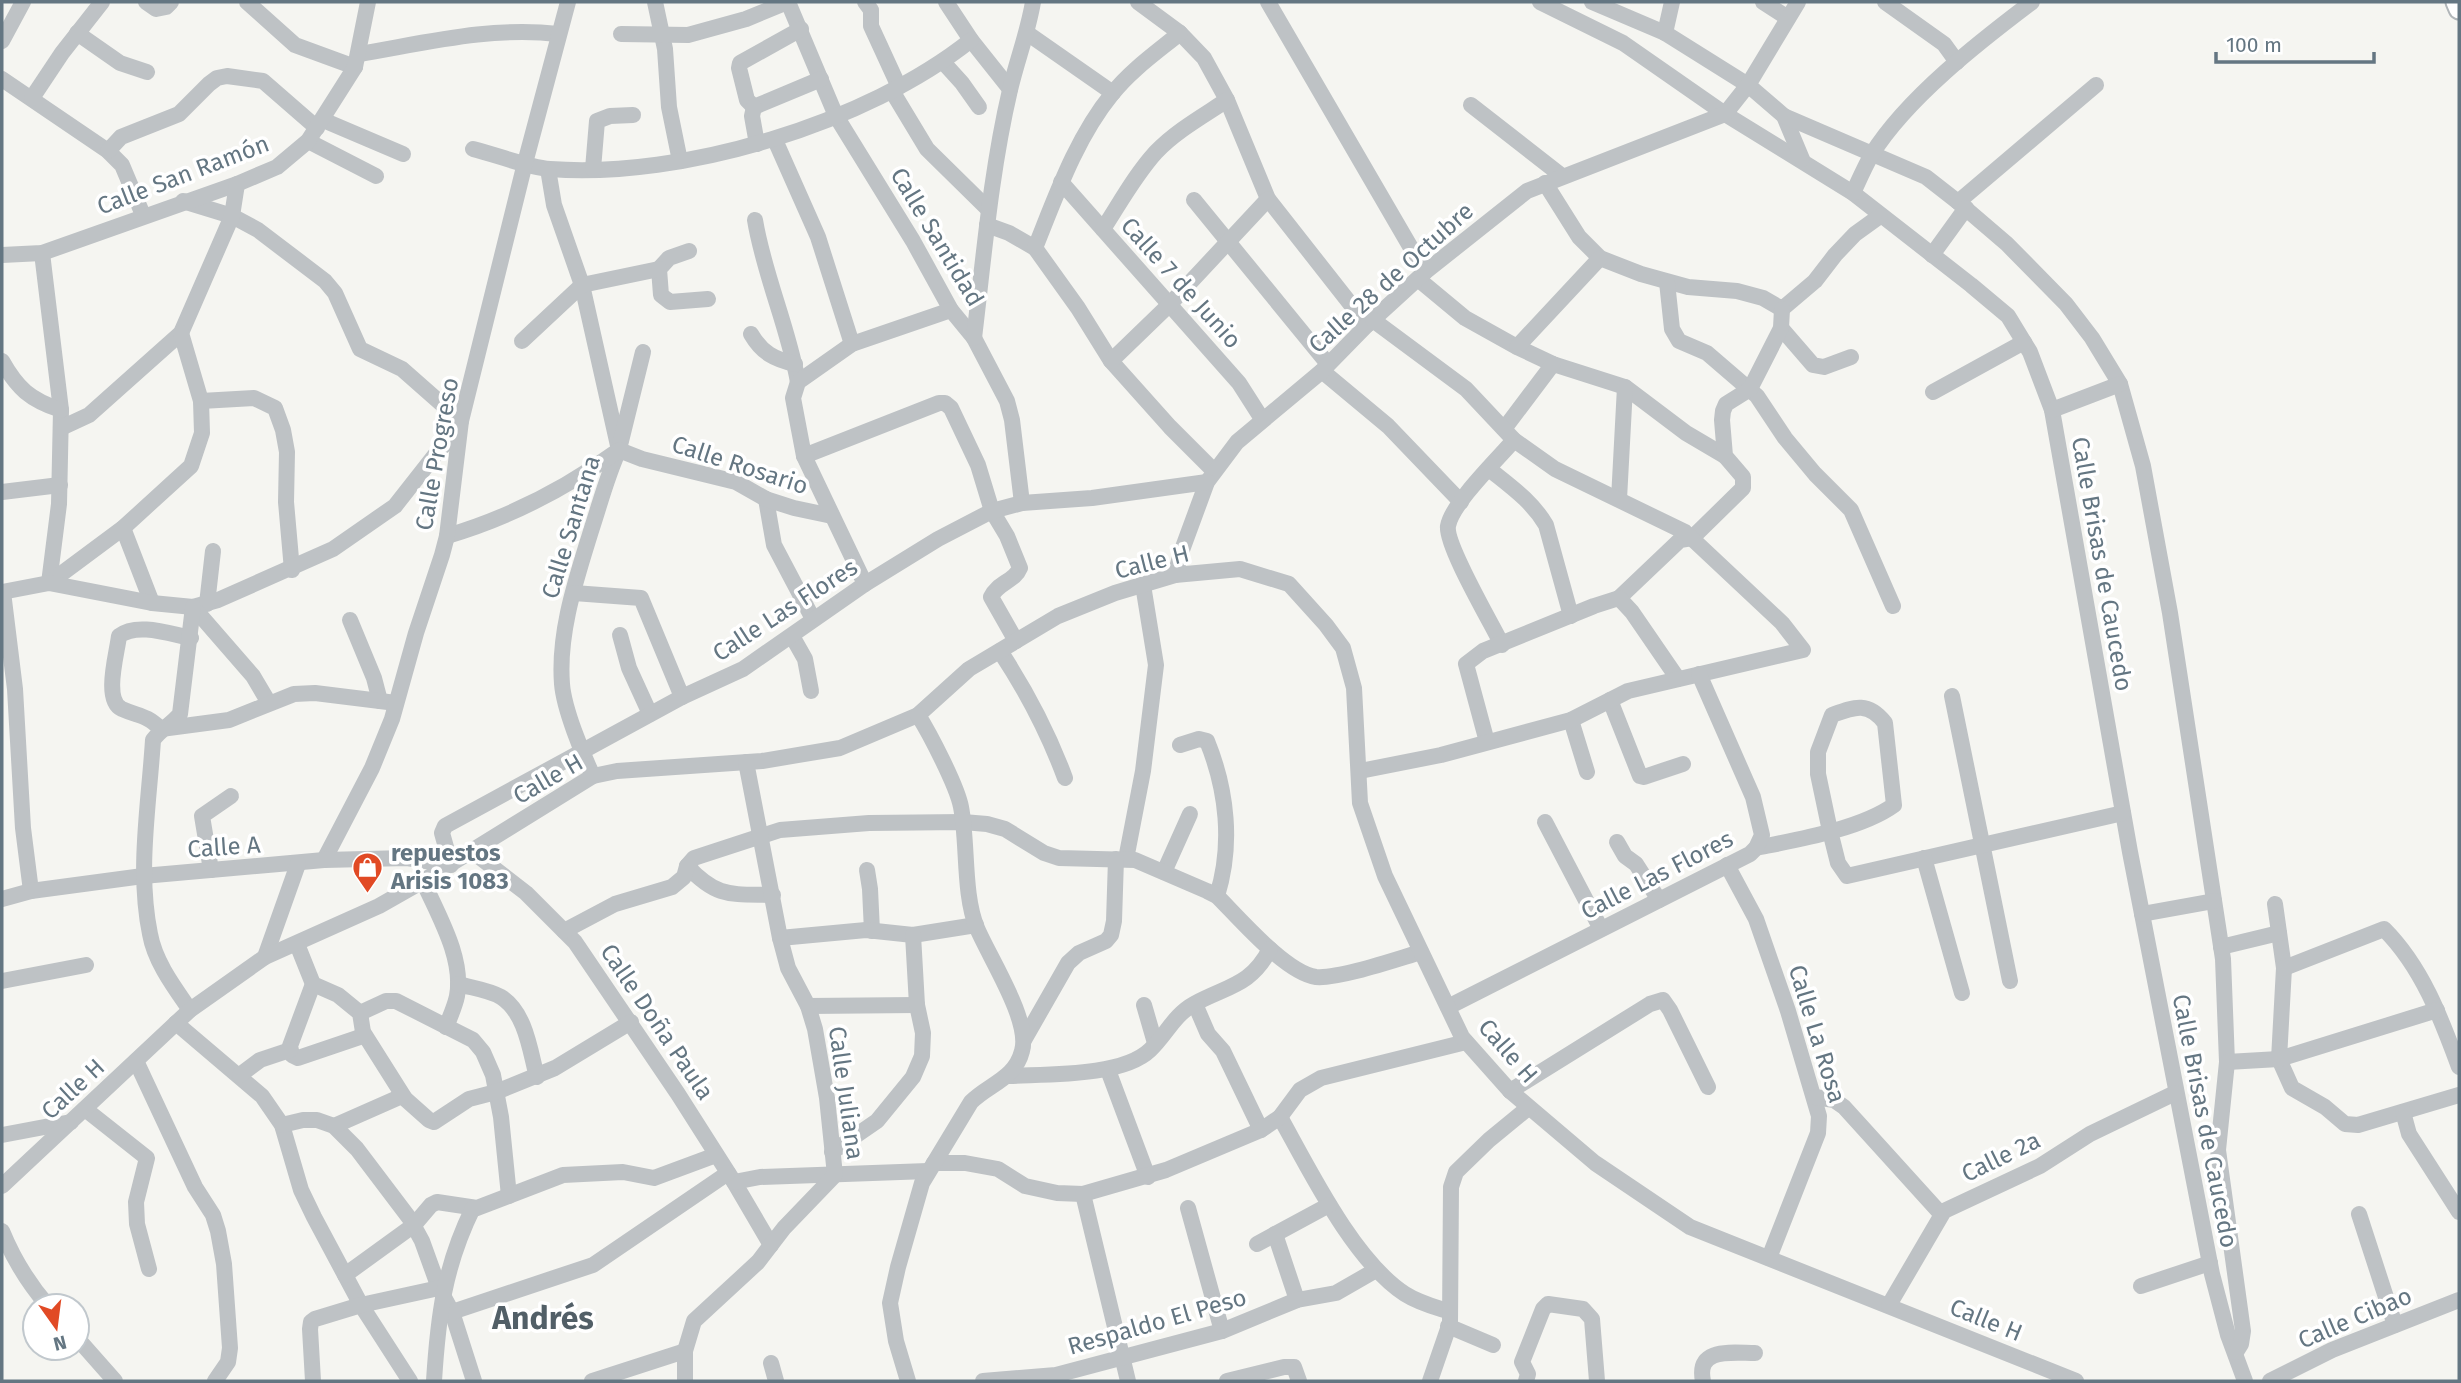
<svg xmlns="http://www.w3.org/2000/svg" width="2461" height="1383" viewBox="0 0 2461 1383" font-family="'Fira Sans',sans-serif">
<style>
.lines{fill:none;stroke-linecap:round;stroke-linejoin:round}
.major-casing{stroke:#b1b6b9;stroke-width:23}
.minor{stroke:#bec2c5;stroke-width:16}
.major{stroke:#fff;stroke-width:19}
.labels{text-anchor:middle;stroke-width:7;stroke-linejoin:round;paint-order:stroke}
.street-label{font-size:24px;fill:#647682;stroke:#fff}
.poi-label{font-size:24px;font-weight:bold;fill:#647682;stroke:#fff;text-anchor:start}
.district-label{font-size:32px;font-weight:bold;fill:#525f67;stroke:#fff}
</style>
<rect width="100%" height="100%" fill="#f5f5f1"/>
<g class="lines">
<defs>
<path id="major" d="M2456,2l3,7"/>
</defs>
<!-- major casing -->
<use href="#major" class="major-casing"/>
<!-- minor -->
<g class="minor">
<path d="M146,2l10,7 10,-2 5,-5"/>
<path d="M247,2l48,43 60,22"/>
<path d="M655,2l10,47 4,58 11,54"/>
<path d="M788,2l48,114 77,125 38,69 23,28 33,63 5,19 10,83"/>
<path d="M865,2l6,8v16l28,61"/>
<path d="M946,2l25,38 39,49"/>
<path d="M1138,2l42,31 24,25 23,42 41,99 99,126"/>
<path d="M1268,2l157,270"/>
<path d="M1540,2l83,41 102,71 128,79 118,92 37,31 22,36 22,58 78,442 82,422 16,61 17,46"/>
<path d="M1592,2l73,31 83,52 36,31 18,43"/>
<path d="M1763,2l25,16"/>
<path d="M1885,2l59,42 13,18"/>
<path d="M77,33l43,30 27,9"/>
<path d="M1027,33l86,60"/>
<path d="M1665,33l7,-31"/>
<path d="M621,34l67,1 58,-16 41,-17"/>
<path d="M2,41l21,-39"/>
<path d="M359,54c66,-11 133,-28 199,-20"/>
<path d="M943,62l19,21 17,24"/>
<path d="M2,79l106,72 14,14 21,50"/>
<path d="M892,91l35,58 61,60"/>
<path d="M32,98l30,-45 40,-51"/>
<path d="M1471,105l91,71"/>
<path d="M754,107l-7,-7 -8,-32 1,-5 61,-34"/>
<path d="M754,107l67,-28"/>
<path d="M754,107l-2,9 5,28"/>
<path d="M1784,116l142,61 32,25 49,42 59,60 26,34 28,46 23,82 27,147 53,346 4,103 -9,88 25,181 -2,13 -5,8"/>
<path d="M323,120l80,34"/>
<path d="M775,140l43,97 34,107"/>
<path d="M308,141l68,35"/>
<path d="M473,149c24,6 54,18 77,20 133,10 317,-46 421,-129"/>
<path d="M108,151l13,-14 58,-23 30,-30 8,-6 10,-2 36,5 54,47"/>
<path d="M548,169l6,36 28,80 37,165c-12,26 -19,54 -28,81 -15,49 -33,101 -29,153 2,25 20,69 31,92"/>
<path d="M593,169l4,-48 13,-5 23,-1"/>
<path d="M1061,182l178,201 23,36"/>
<path d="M1545,183l34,54 21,21 41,16 47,13 49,4 26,7 19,11 33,-28 20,-26 20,-21 25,-18"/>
<path d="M1853,193c6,-13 12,-27 19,-39 35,-56 107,-112 160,-152"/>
<path d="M1194,200l134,164"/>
<path d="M183,201l49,15 26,14 67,51 10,12 25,56 42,20 59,52"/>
<path d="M1958,202l138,-117"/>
<path d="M755,220c9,55 33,106 43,162"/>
<path d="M987,225l22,8 26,15 43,60 33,53 59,66 44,44"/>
<path d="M1103,229c17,-26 32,-54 53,-77 20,-21 47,-36 71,-52"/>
<path d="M1035,248c21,-52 41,-110 77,-154 19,-24 45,-42 68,-61"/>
<path d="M689,251l-20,7 -10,11 2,26 9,7 38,-3"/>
<path d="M42,253l19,157 -2,94 -10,79"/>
<path d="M2,255l40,-2 195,-69 40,-17 31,-26 47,-74 13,-65"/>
<path d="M1932,255l34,-47"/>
<path d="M1418,279l47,39 52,29 36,17 72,23 61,46 39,23"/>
<path d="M1667,282l5,47 7,12 28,12 50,43 28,42 30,36 36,36 42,96"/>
<path d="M1781,328l32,37 11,2 27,-10"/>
<path d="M751,334c11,19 23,25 44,30"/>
<path d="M974,338c10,-83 17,-167 36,-248 7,-30 18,-58 23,-88"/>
<path d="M522,341l60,-56 77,-16"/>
<path d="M1517,347l83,-89"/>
<path d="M2,361c15,27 28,39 59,49"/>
<path d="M1111,361l59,-57 98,-105"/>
<path d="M1322,371l66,55 73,76"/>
<path d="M1933,392l91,-50"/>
<path d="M201,401l53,-3 21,10 8,22 4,22 -1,50 6,68"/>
<path d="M2052,410l68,-26"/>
<path d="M61,428l28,-13 92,-82 51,-117 5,-32"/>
<path d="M1504,429l49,-65"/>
<path d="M620,445l23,-93"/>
<path d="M804,456l135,-53h6l6,5 27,57 14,46 15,25 13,32c-5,13 -23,15 -29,29l25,44"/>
<path d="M1489,469c21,17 43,32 57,56l25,91"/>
<path d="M2,492l58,-7"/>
<path d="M766,499l8,46 39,74"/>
<path d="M1619,499l6,-112"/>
<path d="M123,528l29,75"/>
<path d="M447,536c61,-18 121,-49 172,-86l23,9 94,23 30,17 28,9 38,8"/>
<path d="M1175,575l7,-25 25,-68 30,-40 85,-71 45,-46 58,-53 102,-81 198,-77 23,-29 50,-83"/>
<path d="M49,583l74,-55 68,-62 11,-33 -1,-32 -20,-68"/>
<path d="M865,584l-61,-128 -11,-58 5,-16 54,-38 99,-34"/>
<path d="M2,592l47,-9 103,20 41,4 25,-7 115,-51 62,-43 44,-56 20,-19"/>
<path d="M3,592l12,97 8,139 8,63"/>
<path d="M574,593l67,5 41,99"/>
<path d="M1619,598l61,-58 12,-2 51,-50v-11l-18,-21 -3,-36 1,-9 3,-7 24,-15 31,-61 1,-19"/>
<path d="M207,604l6,-53"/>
<path d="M193,607l60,69 16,27"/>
<path d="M350,620l24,58 6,23"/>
<path d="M620,635l9,33 21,46"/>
<path d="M792,636l13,23 6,32"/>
<path d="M191,638c-21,-4 -54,-16 -72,-2 -2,18 -16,64 3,73 18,8 23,5 39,20l68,-9 65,-26 21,-1 81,10"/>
<path d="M1502,645c-10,-21 -57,-100 -54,-119 4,-23 50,-67 66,-86"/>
<path d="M1000,651c27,41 48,81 65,127"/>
<path d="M1952,696l58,285"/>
<path d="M1610,700l30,76 4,1 39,-13"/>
<path d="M1571,720l16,52"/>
<path d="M1487,742l-21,-78 17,-13 111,-45 25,-8 13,14 46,67"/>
<path d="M1180,745l19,-6 8,2c20,49 26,104 10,155"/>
<path d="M1360,771l81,-16 130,-35 57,-29 175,-41 -21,-27 -97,-91 -130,-63 -41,-29 -48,-51 -93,-69"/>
<path d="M1545,822l56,107"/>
<path d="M1617,842l8,14 11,8 23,36"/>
<path d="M1756,848c40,-8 105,-19 138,-43l-9,-82c-17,-22 -31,-16 -53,-8l-14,37v22l12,57 8,32 9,13 276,-63"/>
<path d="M473,852l53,41 49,49 103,152 56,88 37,63"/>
<path d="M1924,858l38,135"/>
<path d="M1126,859l17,-88 13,-106 -13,-80"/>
<path d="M324,860l48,-92 20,-49 24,-86 26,-78 5,-19 14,-115 64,-258 43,-161"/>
<path d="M1727,865l29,54 32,92 31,105 -1,17 -49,125"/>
<path d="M687,866c30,32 43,28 86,29"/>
<path d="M211,870l-9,-54 29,-20"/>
<path d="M867,870l3,19 2,42"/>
<path d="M1164,872l26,-58"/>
<path d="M423,881c15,34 41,77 34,115 -2,10 -7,21 -11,31"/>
<path d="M2,899l29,-8 112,-15 181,-16 83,-2 44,7 -9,-32 3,-7 237,-129 61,-28 122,-85 73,-45 54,-28 30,-8 70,-5 115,-16"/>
<path d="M2275,904l9,64 -5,91 13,29 33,19 20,17 13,1 101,-30"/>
<path d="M2142,914l72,-13"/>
<path d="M564,931l51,-27 57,-17 12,-10 3,-11 7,-8 86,-28 89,-7 94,-1 24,2 18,5 39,24 15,5 76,2 72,31 10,5c22,22 69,77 99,81 23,2 81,-18 105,-25"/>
<path d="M780,938l86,-8 47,5 63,-10"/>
<path d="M297,944l16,40 25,11 22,18 3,19 41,65"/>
<path d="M2221,947l58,-14"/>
<path d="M265,957l33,-93"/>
<path d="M2284,968l100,-39c38,38 57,89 75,138"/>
<path d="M2,981l84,-16"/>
<path d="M313,984l-23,62 2,9 6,3 62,-21 3,-5"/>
<path d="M458,984c14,4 31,6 43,13 25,16 29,54 36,80"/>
<path d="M1195,1004l13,30 15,17 38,79"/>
<path d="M1144,1005l11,38"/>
<path d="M808,1006l109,-1"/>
<path d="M1448,1007l302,-153 6,-6 6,-13 -9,-38 -54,-123"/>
<path d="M190,1010c-16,-23 -35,-48 -40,-76 -13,-63 -1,-130 3,-194 8,-11 19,-16 27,-26l13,-107"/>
<path d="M360,1013l26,-12h10l77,39 10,12 10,23 8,42 8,79"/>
<path d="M176,1023l86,73 20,29 19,65 13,27 47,88 49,76"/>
<path d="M1024,1040l44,-77 11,-10 27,-12 5,-6 3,-14 2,-62"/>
<path d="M136,1061l59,126 18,28 5,16 6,33 6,84 -2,14 -13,19"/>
<path d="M2227,1062l52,-3 158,-49"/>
<path d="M1108,1070l40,107"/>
<path d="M240,1075l20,-15 30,-10"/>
<path d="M1009,1076c37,-2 113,1 141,-26 16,-15 24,-35 44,-46 33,-18 57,-18 76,-55"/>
<path d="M1510,1091l140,-87 13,-4 7,10 38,77"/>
<path d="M1815,1097l19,3 10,7 97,107"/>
<path d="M85,1109l62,49 -11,44 1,22 12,45"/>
<path d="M2403,1112l6,22 50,78"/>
<path d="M1280,1117c30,54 74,144 125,177 14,9 30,13 45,18"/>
<path d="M282,1125l21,-5h14l17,6 23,23 53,70 12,22 17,47 13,24 22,69"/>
<path d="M334,1126l68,-30 27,24 5,2 35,-23 27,-7 59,-24 76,-46"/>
<path d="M2,1135l69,-13"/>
<path d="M832,1152l45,-31 36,-44 9,-21 1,-23 -6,-28 -4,-70"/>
<path d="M934,1163h31l33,6 27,17 32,7 26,1 83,-24 95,-40 19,-13 20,-27 21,-12 145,-36"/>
<path d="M734,1182l26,-5 168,-6"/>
<path d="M2,1186l188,-176 75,-53 114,-51 44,-25 170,-105 24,-5 145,-10 78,-13 78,-33 51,-46 89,-53 57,-23 60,-18 65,-6 49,15 37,41 17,23 11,40 6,115 25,73 77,161 48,54 85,72 95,64 386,154"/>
<path d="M1083,1194l45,187"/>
<path d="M1188,1208l34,123"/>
<path d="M2359,1214l36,111"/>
<path d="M2,1231c11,27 27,53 46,75"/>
<path d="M1275,1234l22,66"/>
<path d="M1257,1244l72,-39"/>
<path d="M345,1275l69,-50 17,-20 6,-3 40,6 86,-33 60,-3 31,6 62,-23"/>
<path d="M2141,1286l69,-23"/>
<path d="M1889,1305l55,-94 96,-45 50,-32 85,-41"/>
<path d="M452,1312l141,-47 135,-92"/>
<path d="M1448,1326l45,19"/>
<path d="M77,1338l38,43"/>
<path d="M771,1363l5,18"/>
<path d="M313,1381l-3,-52 1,-7 4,-3 46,-14 78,-17"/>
<path d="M434,1381c4,-64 10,-114 39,-173"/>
<path d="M592,1381l93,-30"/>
<path d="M685,1381v-30l9,-30 64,-59 26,-34 51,-53 -8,-77 -12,-69 -7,-23 -20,-38 -8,-30 -34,-176"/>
<path d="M908,1381l-12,-40 -6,-38 8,-36 24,-84 49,-81c18,-18 44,-23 51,-51 9,-30 -33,-94 -45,-123 -14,-33 -9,-85 -16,-121 -4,-21 -31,-73 -43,-92"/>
<path d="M983,1381l73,-6 166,-44 75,-31 39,-7 40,-23"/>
<path d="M1227,1381l57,-14h10l5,14"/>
<path d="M1430,1381l20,-58 1,-136 5,-15 33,-32 39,-32"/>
<path d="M1526,1381l2,-7 -6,-12 21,-53 5,-5 35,5 9,10 5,62"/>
<path d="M1703,1381c-7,-34 29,-28 52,-28"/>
<path d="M2270,1381l62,-31 127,-50"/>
</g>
<!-- major -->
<use href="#major" class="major"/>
</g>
<!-- icons -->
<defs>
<symbol id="shop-pin" viewBox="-11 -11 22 30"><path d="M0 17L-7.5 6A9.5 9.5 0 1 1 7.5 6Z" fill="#e14a25" stroke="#fff"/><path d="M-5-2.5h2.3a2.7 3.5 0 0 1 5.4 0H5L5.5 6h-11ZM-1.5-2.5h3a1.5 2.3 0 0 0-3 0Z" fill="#fff"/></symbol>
</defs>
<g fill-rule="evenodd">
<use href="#shop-pin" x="350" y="850" width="35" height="47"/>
</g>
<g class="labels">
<!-- street labels -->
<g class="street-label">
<text transform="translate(183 175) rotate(-21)" y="8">Calle San Ramón</text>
<text transform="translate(937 237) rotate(59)" y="8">Calle Santidad</text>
<text transform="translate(1391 278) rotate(-42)" y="8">Calle 28 de Octubre</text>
<text transform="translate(1181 283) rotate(48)" y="8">Calle 7 de Junio</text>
<text transform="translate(437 454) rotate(-80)" y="8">Calle Progreso</text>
<text transform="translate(740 465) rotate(18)" y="8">Calle Rosario</text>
<text transform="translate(571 527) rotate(-73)" y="8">Calle Santana</text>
<text transform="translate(1152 562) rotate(-14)" y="8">Calle H</text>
<text transform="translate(2102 564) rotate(80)" y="8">Calle Brisas de Caucedo</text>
<text transform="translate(785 610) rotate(-33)" y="8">Calle Las Flores</text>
<text transform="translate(548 779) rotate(-30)" y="8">Calle H</text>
<text transform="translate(224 847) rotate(-4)" y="8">Calle A</text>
<text transform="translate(1657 875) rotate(-27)" y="8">Calle Las Flores</text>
<text transform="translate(657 1022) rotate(56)" y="8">Calle Doña Paula</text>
<text transform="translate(1817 1034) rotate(73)" y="8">Calle La Rosa</text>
<text transform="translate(1508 1051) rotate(49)" y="8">Calle H</text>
<text transform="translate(73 1089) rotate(-43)" y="8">Calle H</text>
<text transform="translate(846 1093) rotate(82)" y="8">Calle Juliana</text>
<text transform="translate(2205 1121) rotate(79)" y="8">Calle Brisas de Caucedo</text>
<text transform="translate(2001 1157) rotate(-26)" y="8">Calle 2a</text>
<text transform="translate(2355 1318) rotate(-23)" y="8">Calle Cibao</text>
<text transform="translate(1986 1320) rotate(22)" y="8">Calle H</text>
<text transform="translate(1157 1322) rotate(-16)" y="8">Respaldo El Peso</text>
</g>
<!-- poi labels -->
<g class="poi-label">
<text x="391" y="861">repuestos<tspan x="391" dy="28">Arisis 1083</tspan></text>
</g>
<!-- district labels -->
<g class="district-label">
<text x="543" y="1329">Andrés</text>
</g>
</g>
<!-- border -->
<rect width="2461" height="1383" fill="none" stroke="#647682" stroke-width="7"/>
<!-- north arrow -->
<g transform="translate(56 1327) rotate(166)"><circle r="33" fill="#ffffff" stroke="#c1c8cd" stroke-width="2"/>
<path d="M0-5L12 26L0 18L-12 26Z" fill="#e14a25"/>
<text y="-10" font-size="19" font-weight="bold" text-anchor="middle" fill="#647682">N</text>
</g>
<!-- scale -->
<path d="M2216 52v10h158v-10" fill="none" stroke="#647682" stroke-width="3.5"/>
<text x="2226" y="52" font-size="21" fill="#647682" stroke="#ffffff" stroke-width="5" paint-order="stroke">100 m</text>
</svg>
